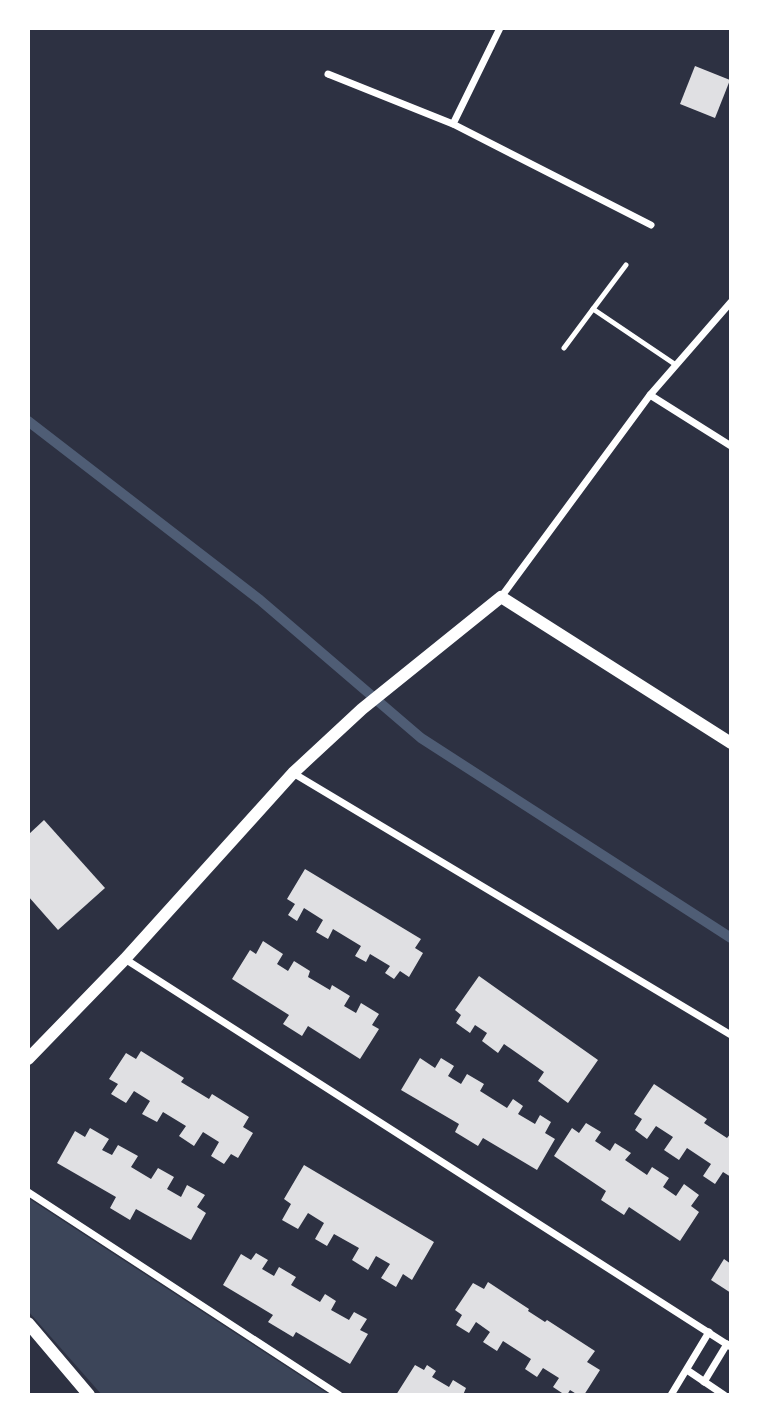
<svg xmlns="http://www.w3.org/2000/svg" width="759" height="1423" viewBox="0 0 759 1423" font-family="Georgia,serif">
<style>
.green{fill:#3c4559}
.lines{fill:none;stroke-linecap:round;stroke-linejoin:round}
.stream{stroke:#4f5d75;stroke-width:10}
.building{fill:#e0e0e3}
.service{stroke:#fff;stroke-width:5}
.minor{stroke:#fff;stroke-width:7}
.tertiary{stroke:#fff;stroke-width:12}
</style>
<rect width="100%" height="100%" fill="#2d3142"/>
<!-- green -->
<path class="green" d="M28,1198l302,197h-228l-74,-84z"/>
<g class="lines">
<!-- stream -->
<path class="stream" d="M28,421l232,179 161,138 310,200"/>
</g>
<!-- building -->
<g class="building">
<path d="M695,66l35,14 -15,38 -35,-14z"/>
<path d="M44,820l61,68 -47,42 -30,-34v-61z"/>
<path d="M305,869l116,70 -6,9 8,5 -14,24 -9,-6 -6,8 -9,-6 5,-7 -20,-12 -4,8 -11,-6 6,-10 -28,-17 -5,10 -12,-7 7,-12 -19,-12 -7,13 -9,-6 7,-11 -8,-5z"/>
<path d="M263,941l20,13 -6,10 11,7 6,-10 16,10 -2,6 22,13 2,-5 18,11 -6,10 12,7 5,-10 18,11 -7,11 7,4 -19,30 -52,-33 -6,10 -19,-12 6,-9 -57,-36 18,-29 6,4z"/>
<path d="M479,976l119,84 -30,43 -30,-22 6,-9 -40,-28 -6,9 -16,-12 5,-8 -12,-8 -5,8 -14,-10 5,-8 -6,-5z"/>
<path d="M141,1051l43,27 -3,4 28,17 3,-5 37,23 -6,10 10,6 -15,25 -7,-4 -7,10 -13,-8 8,-14 -16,-10 -9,14 -15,-10 7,-10 -23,-14 -6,10 -15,-8 8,-13 -16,-10 -8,12 -15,-9 7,-10 -9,-5 17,-26 10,6z"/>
<path d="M420,1058l15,10 6,-10 13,8 -6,10 13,8 6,-10 17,10 -4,7 27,17 6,-9 10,7 -5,8 17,10 5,-9 11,7 -6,11 10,6 -18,31 -54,-32 -5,8 -23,-14 4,-8 -58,-34z"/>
<path d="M654,1084l53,35 -3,4 23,15 4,-5v44l-8,-5 -8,12 -12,-8 8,-12 -24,-16 -8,12 -15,-10 9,-13 -17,-11 -9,13 -12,-9 7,-11 -8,-5z"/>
<path d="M586,1123l15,9 -6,9 15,10 5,-8 16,10 -6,7 22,15 5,-8 17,11 -6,9 13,9 8,-12 15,11 -8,11 8,6 -19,29 -51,-34 -5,8 -23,-15 5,-9 -52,-35 18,-28 7,5z"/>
<path d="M90,1128l19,11 -7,11 10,5 6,-10 20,11 -7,11 20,12 7,-11 16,9 -7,12 14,8 6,-12 18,10 -8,12 9,6 -15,27 -55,-31 -6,11 -20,-12 6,-11 -59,-34 18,-32 10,6z"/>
<path d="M304,1165l130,77 -22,38 -9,-6 -7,13 -15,-9 9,-14 -14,-8 -8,14 -16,-10 7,-12 -25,-14 -7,12 -12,-7 9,-16 -16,-10 -10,16 -16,-9 9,-16 -7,-5z"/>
<path d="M256,1253l12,7 -6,9 12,7 5,-9 17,10 -5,8 29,17 5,-8 11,7 -5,9 18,10 5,-8 13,7 -7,11 8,4 -18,30 -54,-32 -3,5 -25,-15 5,-7 -50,-30 18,-31 10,6z"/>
<path d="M724,1259l7,5v29l-20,-13z"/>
<path d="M488,1282l41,27 -1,2 17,11 2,-2 48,31 -8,11 13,8 -16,25h-6l-8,-5 -3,5h-2l-12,-8 6,-9 -16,-10 -6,9 -12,-8 6,-10 -28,-18 -6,10 -14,-9 7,-10 -14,-10 -7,11 -13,-8 6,-10 -7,-5 18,-27 11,6z"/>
<path d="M415,1365l9,5 3,-5 9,6 -4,6 17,10 4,-7 13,8 -3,7h-67z"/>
</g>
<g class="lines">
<!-- service -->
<g class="service">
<path d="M626,265l-33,44 83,56"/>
<path d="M564,348l29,-39"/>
</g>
<!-- minor -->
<g class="minor">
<path d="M500,28l-47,96 198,101"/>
<path d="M328,74l125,50"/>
<path d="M650,395l81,51"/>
<path d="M501,597l149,-202 81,-93"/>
<path d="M293,773l438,262"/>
<path d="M125,959l606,388"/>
<path d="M28,1192l311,203"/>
<path d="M687,1370l37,25"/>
<path d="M704,1382l23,-38"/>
<path d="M671,1395l38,-63"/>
</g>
<!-- tertiary -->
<g class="tertiary">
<path d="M28,1059l97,-100 168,-186 69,-64 139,-112 230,146"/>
<path d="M28,1323l61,72"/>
</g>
</g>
<!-- border -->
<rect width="759" height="1423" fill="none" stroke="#ffffff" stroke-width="60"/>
</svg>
